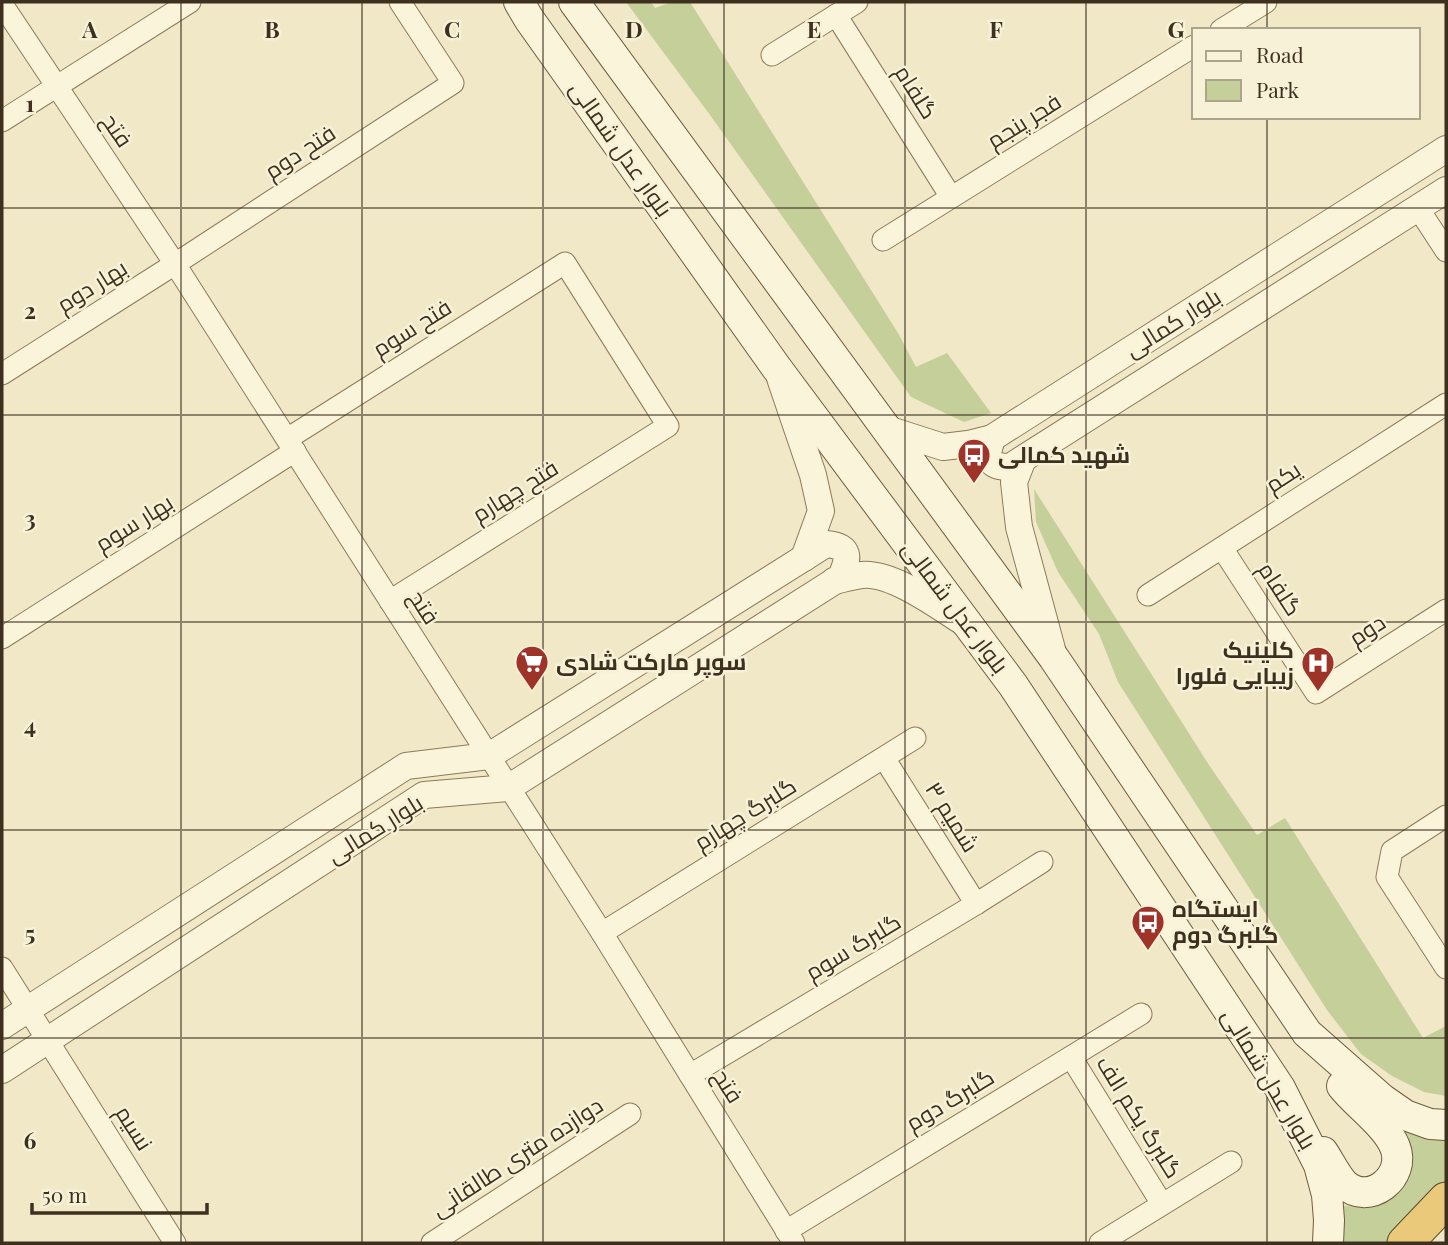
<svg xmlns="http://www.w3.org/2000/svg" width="1448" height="1245" viewBox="0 0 1448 1245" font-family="'Playfair Display',Cairo,serif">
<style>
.green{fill:#c4cf9a}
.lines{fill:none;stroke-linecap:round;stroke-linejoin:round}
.minor-casing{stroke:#8d7a5b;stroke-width:23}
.tertiary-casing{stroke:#8d7a5b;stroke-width:28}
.secondary-casing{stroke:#6f5b3e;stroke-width:32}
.trunk-casing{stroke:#5b482f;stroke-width:37}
.minor{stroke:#faf4db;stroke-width:21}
.tertiary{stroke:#faf4db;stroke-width:26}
.secondary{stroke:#faf4db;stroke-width:30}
.trunk{stroke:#eaca7a;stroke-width:35}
.grid{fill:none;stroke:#3d301f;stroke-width:2;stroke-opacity:0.55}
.labels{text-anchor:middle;stroke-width:5;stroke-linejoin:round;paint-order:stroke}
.street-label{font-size:23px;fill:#3d301f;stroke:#f7f1d7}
.poi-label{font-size:23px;font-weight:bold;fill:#3d301f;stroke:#f7f1d7;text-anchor:start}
.grid-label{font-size:23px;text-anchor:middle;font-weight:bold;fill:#3d301f;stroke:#f7f1d7;stroke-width:5;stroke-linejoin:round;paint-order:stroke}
</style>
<rect width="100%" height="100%" fill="#f0e8c7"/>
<!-- green -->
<g class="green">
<path d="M626,2h25l4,6 17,-6h18l208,331 18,34 31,-14 44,60 -27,9 -53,-25 -201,-282z"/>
<path d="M1034,489l175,276 48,70 28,-17 138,220 21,-11 2,1v68l-22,-4 -32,-16 -31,-22 -34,-44 -209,-328 -19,-48 -41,-62 -22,-50z"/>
<path d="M1401,1125l45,13v55l-48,50h-60l1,-38c26,3 29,3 51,-14 5,-4 13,-8 17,-13 12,-16 1,-38 -6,-53z"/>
</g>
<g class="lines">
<defs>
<g id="minor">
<path d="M2,4l173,260 427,669 192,310"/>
<path d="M836,15l115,182"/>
<path d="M1221,30l45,-28"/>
<path d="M772,55l85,-53"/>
<path d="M2,121l188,-119"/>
<path d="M1418,208l28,43"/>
<path d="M883,240l311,-194"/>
<path d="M2,374l173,-110 278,-181 -53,-81"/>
<path d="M287,439l278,-176 103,163 -278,175"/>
<path d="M1222,548l94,145 130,-83"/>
<path d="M1148,595l298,-191"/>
<path d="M2,638l293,-187"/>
<path d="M884,758l92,146"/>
<path d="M1446,816l-54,35 -5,26 59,91"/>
<path d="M602,933l313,-195"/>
<path d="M2,968l173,275"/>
<path d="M1071,1057l91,147"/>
<path d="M690,1075l286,-171 66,-42"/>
<path d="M786,1231l355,-217"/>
<path d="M432,1243l198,-129"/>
<path d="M1100,1243l131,-81"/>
</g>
<g id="tertiary">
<path d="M780,378l33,97 8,36 -17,47"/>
<path d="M887,429l56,18 25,-3 24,-6 454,-289"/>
<path d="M992,438l-5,18c6,10 12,11 23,11l436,-277"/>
<path d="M1023,459l-9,23 5,45 34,126"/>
<path d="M834,581c9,-2 19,-5 28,-6 30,-3 76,31 101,47"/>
<path d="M2,1026l404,-260 83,-10 337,-212c25,2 23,14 15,33l-333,211 -84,7 -422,275"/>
</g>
<g id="secondary">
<path d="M519,2l10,17 247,348 237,318 267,403 39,77 8,30 2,25 -1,23"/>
<path d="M574,2l480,656 253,375 75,66 23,16 25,9 16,1"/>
<path d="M1323,1152c6,9 14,25 21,32 25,23 63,-7 51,-37 -8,-21 -38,-42 -53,-61"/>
</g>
<path id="trunk" d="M1405,1243l41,-43"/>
</defs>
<!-- minor casing -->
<use href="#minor" class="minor-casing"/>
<!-- tertiary casing -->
<use href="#tertiary" class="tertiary-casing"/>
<!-- secondary casing -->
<use href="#secondary" class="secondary-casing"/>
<!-- trunk casing -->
<use href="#trunk" class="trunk-casing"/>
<!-- minor -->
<use href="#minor" class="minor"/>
<!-- tertiary -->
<use href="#tertiary" class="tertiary"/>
<!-- secondary -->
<use href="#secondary" class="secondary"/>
<!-- trunk -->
<use href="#trunk" class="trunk"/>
</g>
<!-- grid -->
<path class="grid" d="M181,2v1241M362,2v1241M543,2v1241M724,2v1241M905,2v1241M1086,2v1241M1267,2v28M1267,117v1126M2,208h1444M2,415h1444M2,622h1444M2,830h1444M2,1038h1444"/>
<!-- icons -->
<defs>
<symbol id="bus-pin" viewBox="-11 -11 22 30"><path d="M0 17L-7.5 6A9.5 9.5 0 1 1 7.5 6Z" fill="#9e3329" stroke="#f7f1d7"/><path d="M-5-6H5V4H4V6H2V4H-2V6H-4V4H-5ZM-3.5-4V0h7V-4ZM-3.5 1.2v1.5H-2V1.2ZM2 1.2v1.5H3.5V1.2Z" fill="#fff"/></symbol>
<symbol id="supermarket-pin" viewBox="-11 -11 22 30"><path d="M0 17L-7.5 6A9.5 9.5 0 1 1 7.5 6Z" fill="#9e3329" stroke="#f7f1d7"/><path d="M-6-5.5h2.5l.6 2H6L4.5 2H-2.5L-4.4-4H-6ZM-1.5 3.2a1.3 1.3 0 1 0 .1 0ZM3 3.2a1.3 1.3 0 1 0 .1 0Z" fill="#fff"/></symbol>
<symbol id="hospital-pin" viewBox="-11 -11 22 30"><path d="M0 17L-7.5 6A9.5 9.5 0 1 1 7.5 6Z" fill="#9e3329" stroke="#f7f1d7"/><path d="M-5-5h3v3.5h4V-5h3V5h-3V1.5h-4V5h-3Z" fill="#fff"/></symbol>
</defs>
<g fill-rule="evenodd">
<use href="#bus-pin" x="955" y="436" width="38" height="52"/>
<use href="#supermarket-pin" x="513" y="643" width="38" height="52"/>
<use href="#hospital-pin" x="1299" y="644" width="38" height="52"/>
<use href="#bus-pin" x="1129" y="903" width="38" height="52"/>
</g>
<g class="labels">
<!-- street labels -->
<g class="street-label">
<text transform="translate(916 92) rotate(58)" y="8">گلفام</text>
<text transform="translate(1024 121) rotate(-32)" y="8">فجر پنجم</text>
<text transform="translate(117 130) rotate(56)" y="8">فتح</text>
<text transform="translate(621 149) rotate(55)" y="8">بلوار عدل شمالی</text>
<text transform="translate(300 152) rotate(-33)" y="8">فتح دوم</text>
<text transform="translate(92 286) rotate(-32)" y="8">بهار دوم</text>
<text transform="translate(1173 323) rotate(-32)" y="8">بلوار کمالی</text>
<text transform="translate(412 328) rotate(-32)" y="8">فتح سوم</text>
<text transform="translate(1283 477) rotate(-33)" y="8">یکم</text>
<text transform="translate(515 491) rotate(-32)" y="8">فتح چهارم</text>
<text transform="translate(134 523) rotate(-32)" y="8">بهار سوم</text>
<text transform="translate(1280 589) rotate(57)" y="8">گلفام</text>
<text transform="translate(424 607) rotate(57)" y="8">فتح</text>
<text transform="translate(955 607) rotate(53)" y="8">بلوار عدل شمالی</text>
<text transform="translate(1367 630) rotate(-33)" y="8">دوم</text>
<text transform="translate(745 814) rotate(-32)" y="8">گلبرگ چهارم</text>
<text transform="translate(952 817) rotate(58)" y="8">شمیم ۳</text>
<text transform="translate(375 829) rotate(-32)" y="8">بلوار کمالی</text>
<text transform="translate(853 947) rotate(-31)" y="8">گلبرگ سوم</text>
<text transform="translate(1269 1079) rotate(59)" y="8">بلوار عدل شمالی</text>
<text transform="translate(728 1086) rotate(58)" y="8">فتح</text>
<text transform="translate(950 1100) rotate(-31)" y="8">گلبرگ دوم</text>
<text transform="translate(1139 1117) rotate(58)" y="8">گلبرگ یکم الف</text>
<text transform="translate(134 1128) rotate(58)" y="8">نسیم</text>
<text transform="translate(517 1157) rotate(-33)" y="8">دوازده متری طالقانی</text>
</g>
<!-- poi labels -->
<g class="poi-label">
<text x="998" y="463">شهید کمالی</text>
<text x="1294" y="658" text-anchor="end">کلینیک<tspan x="1294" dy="26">زیبایی فلورا</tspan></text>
<text x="556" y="670">سوپر مارکت شادی</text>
<text x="1172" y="917">ایستگاه<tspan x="1172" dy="26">گلبرگ دوم</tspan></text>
</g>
</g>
<g class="grid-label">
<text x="90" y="38">A</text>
<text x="272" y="38">B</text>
<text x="452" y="38">C</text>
<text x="634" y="38">D</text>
<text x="814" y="38">E</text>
<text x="996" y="38">F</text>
<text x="1176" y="38">G</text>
<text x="30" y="112">1</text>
<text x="30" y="319">2</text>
<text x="30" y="527">3</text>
<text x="30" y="734">4</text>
<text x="30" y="942">5</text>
<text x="30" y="1149">6</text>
</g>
<!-- border -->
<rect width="1448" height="1245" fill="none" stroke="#3d301f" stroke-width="7"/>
<!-- legend -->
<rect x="1192" y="28" width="228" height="91" fill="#f7f1d7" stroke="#ada48d" stroke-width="2"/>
<rect x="1206" y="51" width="35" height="10" fill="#faf4db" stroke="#ada48d" stroke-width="2"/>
<text x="1256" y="63" font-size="21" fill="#3d301f">Road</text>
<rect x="1206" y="80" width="35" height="21" fill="#c4cf9a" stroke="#ada48d" stroke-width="2"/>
<text x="1256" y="98" font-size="21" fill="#3d301f">Park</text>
<!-- scale -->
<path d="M32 1203v10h175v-10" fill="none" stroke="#3d301f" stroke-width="3.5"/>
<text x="42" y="1203" font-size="21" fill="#3d301f" stroke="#f7f1d7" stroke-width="5" paint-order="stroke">50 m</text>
</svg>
